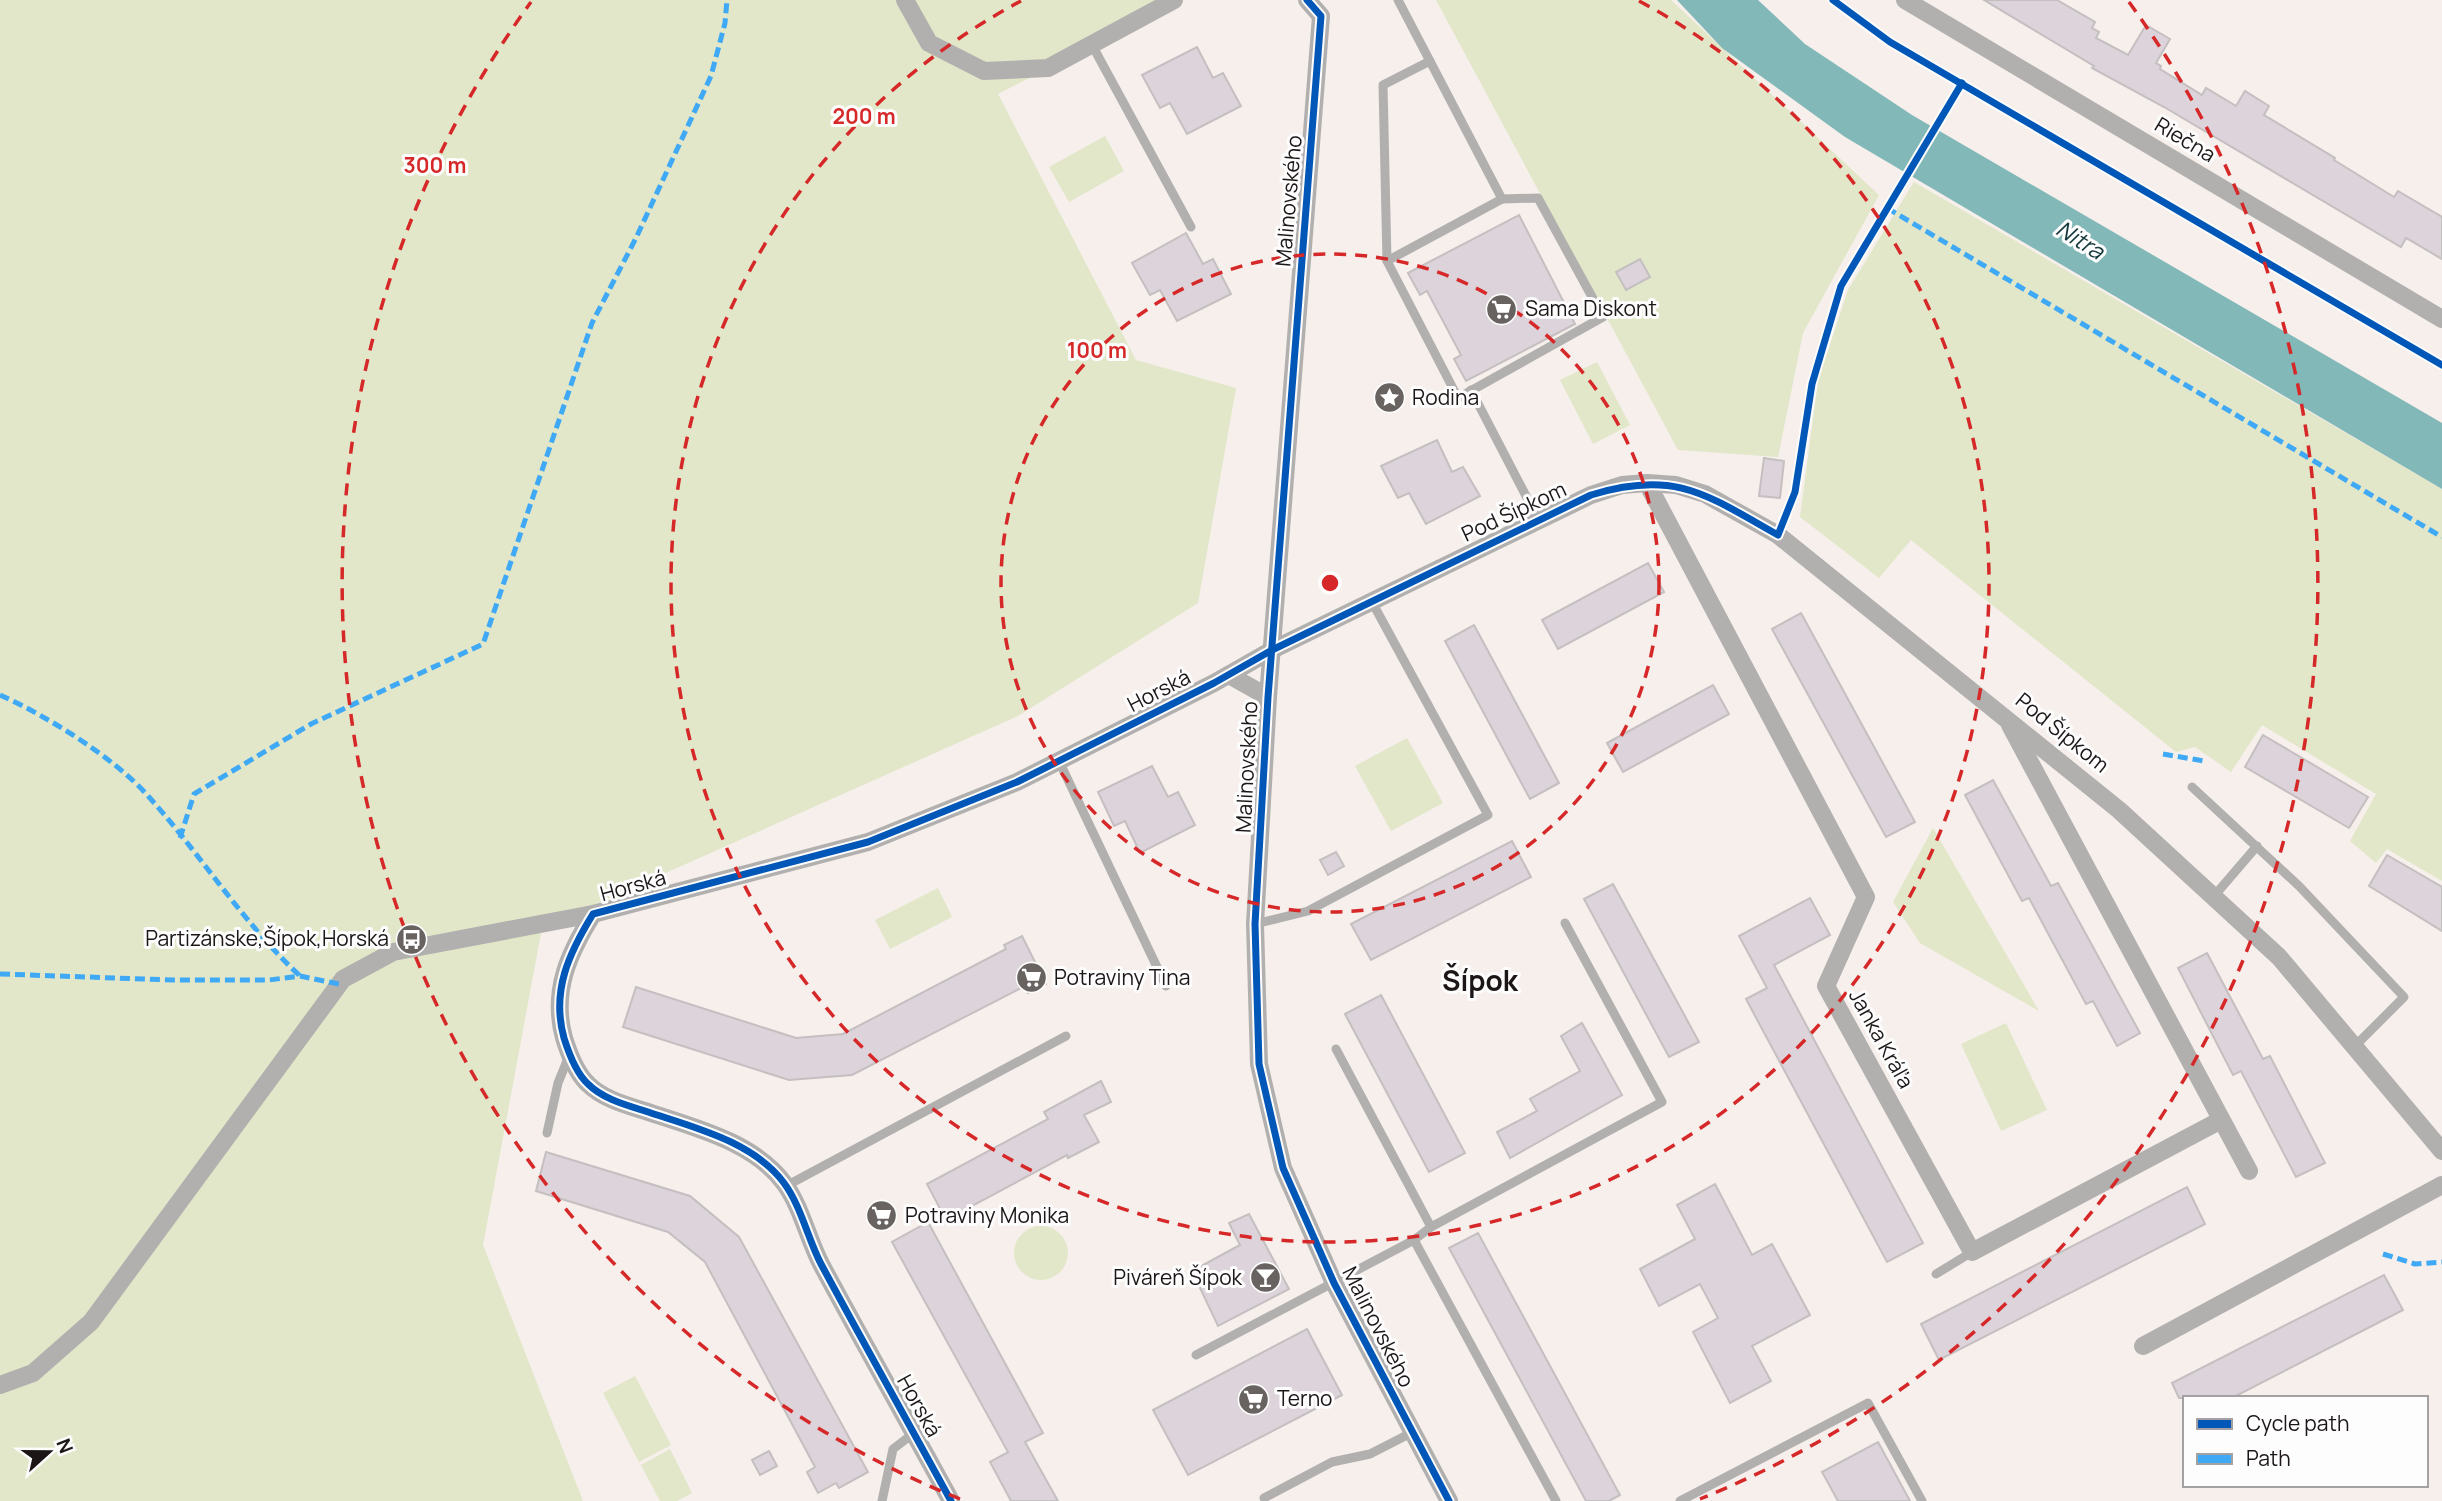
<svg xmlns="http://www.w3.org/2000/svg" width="2442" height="1501" viewBox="0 0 2442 1501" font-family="Manrope,sans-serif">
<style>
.green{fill:#e1e7c8}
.water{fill:#83b8b9}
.building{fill:#ddd3da;stroke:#c4bfc0;stroke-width:2}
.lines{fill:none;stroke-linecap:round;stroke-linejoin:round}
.service{stroke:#b1b0af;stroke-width:9}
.minor{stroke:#b1b0af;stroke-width:18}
.quiet{stroke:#3fa9f5;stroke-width:5;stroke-dasharray:10 5;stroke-linecap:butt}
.cycleway-casing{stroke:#fdfdfd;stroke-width:11}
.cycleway{stroke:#0057b8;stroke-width:7}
.ring{fill:none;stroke:#d62828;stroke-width:3.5;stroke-dasharray:12 9}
.labels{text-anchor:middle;stroke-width:6;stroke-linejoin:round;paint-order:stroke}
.street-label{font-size:21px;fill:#1c1716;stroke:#fdfdfd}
.poi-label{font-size:21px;fill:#1c1716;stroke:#fdfdfd;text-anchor:start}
.water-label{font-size:23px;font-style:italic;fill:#143a3c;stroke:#fdfdfd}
.district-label{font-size:28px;font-weight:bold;fill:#1c1716;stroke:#fdfdfd}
.centre{fill:#d62828;stroke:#fdfdfd;stroke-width:3.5}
.ring-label{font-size:21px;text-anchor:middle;font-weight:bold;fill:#d62828;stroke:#fdfdfd;stroke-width:6;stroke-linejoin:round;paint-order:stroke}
</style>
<rect width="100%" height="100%" fill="#f6efeb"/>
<!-- green -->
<g class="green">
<path d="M0,0h1183l-185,94 138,266 100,28 -38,215 -180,113 -476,212 -59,317 100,256h-583z"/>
<path d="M1436,0h235l208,195 -76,138 -25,124 -100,-7z"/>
<path d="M1105,136l19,35 -55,31 -20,-35z"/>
<path d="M1914,182l528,307v392l-55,-32 -11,14 -26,-22 26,-47 -114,-69 -31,47 -36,-25 -19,5 -265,-212 -32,38 -79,-61 18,-136 30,-91z"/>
<path d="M1597,362l33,63 -37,19 -33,-64z"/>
<path d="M1407,738l36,65 -52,28 -36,-65z"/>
<path d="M1933,828l106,183 -119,-68 -27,-41z"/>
<path d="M938,888l14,29 -62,32 -15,-29z"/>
<path d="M2006,1023l41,87 -46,21 -40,-87z"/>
<circle cx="1041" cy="1253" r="27"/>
<path d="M635,1376l36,69 -32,17 -36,-69z"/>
<path d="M670,1449l22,44 -15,8h-17l-19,-36z"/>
</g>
<!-- water -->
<path class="water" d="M1677,0h81l47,44 107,71 530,308v66l-597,-352 -123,-89z"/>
<!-- building -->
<g class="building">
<path d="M1984,0h73l38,22 -3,6 7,4 -3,6 32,17 18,-30 24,14 -14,24 5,3 -1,3 42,26 4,-7 30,18 9,-15 24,15 -5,9 71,43 -1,2 60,37 4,-6 44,26v42l-36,-21 -5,9 -237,-140 -72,-39 2,-2z"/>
<path d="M1197,47l16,31 10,-5 18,33 -54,28 -17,-31 -10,5 -18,-33z"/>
<path d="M1519,215l56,109 -109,57 -12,-22 7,-4 -34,-64 -7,4 -12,-22z"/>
<path d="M1186,233l17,31 10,-5 18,35 -54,27 -17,-31 -10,5 -18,-32z"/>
<path d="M1640,259l10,18 -24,13 -10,-18z"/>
<path d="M1437,440l15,32 11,-5 17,29 -54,28 -17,-31 -11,5 -17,-32z"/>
<path d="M1764,458l20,3 -4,37 -21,-2z"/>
<path d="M1648,563l16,29 -106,57 -16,-29z"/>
<path d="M1801,613l114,209 -29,15 -114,-208z"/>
<path d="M1474,625l85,158 -29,16 -85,-158z"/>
<path d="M1713,685l16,29 -106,58 -16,-29z"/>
<path d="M2263,735l105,62 -19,31 -104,-61z"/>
<path d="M1152,766l16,31 10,-5 17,33 -55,28 -15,-32 -11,5 -16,-34z"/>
<path d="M1993,780l58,106 7,-3 82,150 -23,13 -24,-45 -7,3 -57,-106 -7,3 -57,-106z"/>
<path d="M1512,841l19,36 -160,83 -20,-36z"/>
<path d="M1336,852l8,14 -16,9 -8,-15z"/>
<path d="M2387,855l55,32v44l-73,-45z"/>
<path d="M1613,884l86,158 -30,15 -85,-158z"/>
<path d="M1810,898l20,37 -56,30 149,278 -36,19 -141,-263 21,-11 -28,-52z"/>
<path d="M1022,936l24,48 -18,9 -3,-7 -173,89 -63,5 -166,-53 13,-40 160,51 47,-4 163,-85 -2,-4z"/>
<path d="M2207,953l56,106 7,-3 55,107 -29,14 -55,-106 -8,4 -55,-107z"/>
<path d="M1381,995l84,158 -36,19 -84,-158z"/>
<path d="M1582,1023l40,72 -112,63 -13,-26 40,-21 -7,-12 50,-28 -19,-35z"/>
<path d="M1101,1081l10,21 -27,13 15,27 -31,16 -1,-3 -121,65 -19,-36 121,-65 -4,-7z"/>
<path d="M546,1152l144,44 49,41 129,235 -29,16 -3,-5 -18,10 -11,-21 8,-5 -110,-205 -37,-30 -132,-41z"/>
<path d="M1715,1184l37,71 20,-11 38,71 -58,31 19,35 -41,22 -37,-71 25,-14 -18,-34 -41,22 -19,-37 55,-30 -18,-34z"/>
<path d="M2187,1187l18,37 -266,136 -18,-36z"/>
<path d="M1249,1214l40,75 -71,37 -26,-55 48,-26 -11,-22z"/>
<path d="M928,1222l115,211 -18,9 33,59h-47l-21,-39 18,-10 -116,-210z"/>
<path d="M1478,1233l142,262 -11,6h-23l-137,-253z"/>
<path d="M2384,1275l19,35 -171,88h-53l-7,-15z"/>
<path d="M1307,1329l35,66 -154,80 -35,-65z"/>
<path d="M1878,1442l32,59h-72l-16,-29z"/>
<path d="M769,1451l8,15 -17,9 -8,-15z"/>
</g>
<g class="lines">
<!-- service -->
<g class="service">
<path d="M1092,45l99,182"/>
<path d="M1430,61l-47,24 4,176 71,137 145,-81 -65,-119 -36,1"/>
<path d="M1387,261l115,-62 -104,-199"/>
<path d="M1471,390l67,129"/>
<path d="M1059,761l107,225"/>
<path d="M2192,787l107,99 105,111 -49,49"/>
<path d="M2215,895l42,-49"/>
<path d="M1255,924l53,-13 180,-96 -116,-213"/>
<path d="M1336,1049l95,178"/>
<path d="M547,1133l11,-50 11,-27"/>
<path d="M786,1186l280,-150"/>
<path d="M1414,1240l142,261"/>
<path d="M1936,1274l36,-22"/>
<path d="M1196,1355l218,-115 17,-13 231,-125 -97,-179"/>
<path d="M1264,1498l68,-36 38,-8 43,-22"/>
<path d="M882,1501l11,-52 21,-16"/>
<path d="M1680,1501l188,-98 54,98"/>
</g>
<!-- minor -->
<g class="minor">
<path d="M905,0l24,43 55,28 64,-3 126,-68"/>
<path d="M1307,0l14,16 -53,681 -13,227 4,140 24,104 51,115 115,218"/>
<path d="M1905,0l537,319"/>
<path d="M1647,483l219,414 -40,89 146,266 249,-132"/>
<path d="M1229,675l39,22"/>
<path d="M2010,725l239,446"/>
<path d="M2143,1346l299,-161"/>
<path d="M0,1385l33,-12 58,-51 252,-343 50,-27 200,-38"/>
<path d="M951,1501c-43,-79 -87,-157 -130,-237 -13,-25 -20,-58 -37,-81 -31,-42 -92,-56 -139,-72 -19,-6 -42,-12 -57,-27 -12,-11 -19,-30 -24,-46 -13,-47 5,-85 29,-124l275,-72 149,-60 197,-99 58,-33 319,-155 31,-10 25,-2 29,2 29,9 73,41 341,275 160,147 163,194"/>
</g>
<!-- quiet -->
<g class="quiet">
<path d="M1887,208l555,329"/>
<path d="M0,695c47,21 115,63 149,102 52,58 94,126 151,179"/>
<path d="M2163,754l41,7"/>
<path d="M180,838l14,-44 117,-70 172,-80 109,-321 44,-85 75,-162 14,-53 2,-23"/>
<path d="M0,974l173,6h96l31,-4 39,8"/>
<path d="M2383,1254l32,10 27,-2"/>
</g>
<defs>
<g id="cycleway">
<path d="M1307,0l14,16 -53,681 -13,227 4,140 24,104 51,115 115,218"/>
<path d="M1833,0l57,42 552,323"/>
<path d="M951,1501c-43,-79 -87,-157 -130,-237 -13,-25 -20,-58 -37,-81 -31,-42 -92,-56 -139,-72 -19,-6 -42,-12 -57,-27 -12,-11 -19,-30 -24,-46 -13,-47 5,-85 29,-124l275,-72 149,-60 197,-99 58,-33 319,-155c84,-26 116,0 187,40l17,-43 17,-108 29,-98 121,-203"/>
</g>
</defs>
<!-- cycleway casing -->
<use href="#cycleway" class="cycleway-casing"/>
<!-- cycleway -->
<use href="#cycleway" class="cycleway"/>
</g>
<!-- distance rings -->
<g class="ring">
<circle cx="1330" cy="583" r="329"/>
<path d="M1639 1A659 659 0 1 1 1021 1"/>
<path d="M960 1499A988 988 0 0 1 531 2M2129 2A988 988 0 0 1 1700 1499"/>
</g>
<!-- icons -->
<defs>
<symbol id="supermarket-disc" viewBox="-11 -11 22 22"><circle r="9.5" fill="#686361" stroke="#fdfdfd"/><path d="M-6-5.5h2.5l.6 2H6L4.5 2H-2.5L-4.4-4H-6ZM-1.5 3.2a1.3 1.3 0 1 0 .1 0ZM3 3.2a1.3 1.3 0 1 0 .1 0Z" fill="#fff"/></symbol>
<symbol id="sight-disc" viewBox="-11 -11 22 22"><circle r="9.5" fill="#686361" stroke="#fdfdfd"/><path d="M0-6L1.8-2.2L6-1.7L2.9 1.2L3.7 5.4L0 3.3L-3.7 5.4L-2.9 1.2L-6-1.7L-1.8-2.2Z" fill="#fff"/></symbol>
<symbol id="bus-disc" viewBox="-11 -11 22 22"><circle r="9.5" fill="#686361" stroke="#fdfdfd"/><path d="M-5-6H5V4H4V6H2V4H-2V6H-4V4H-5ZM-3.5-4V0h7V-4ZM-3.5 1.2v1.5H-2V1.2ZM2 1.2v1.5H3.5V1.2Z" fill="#fff"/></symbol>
<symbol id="bar-disc" viewBox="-11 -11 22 22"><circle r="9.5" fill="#686361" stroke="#fdfdfd"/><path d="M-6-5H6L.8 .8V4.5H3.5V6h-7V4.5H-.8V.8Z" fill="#fff"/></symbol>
</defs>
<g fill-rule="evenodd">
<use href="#supermarket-disc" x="1484" y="292" width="35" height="35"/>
<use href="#sight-disc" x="1372" y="380" width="35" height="35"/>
<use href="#bus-disc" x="394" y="922" width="35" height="35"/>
<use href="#supermarket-disc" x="1014" y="960" width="35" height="35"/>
<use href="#supermarket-disc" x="864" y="1198" width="35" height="35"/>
<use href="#bar-disc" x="1248" y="1260" width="35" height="35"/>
<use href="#supermarket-disc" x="1236" y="1382" width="35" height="35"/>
</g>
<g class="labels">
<!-- street labels -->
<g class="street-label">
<text transform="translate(2185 140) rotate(31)" y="7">Riečna</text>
<text transform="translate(1289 201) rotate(-85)" y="7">Malinovského</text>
<text transform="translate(1514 512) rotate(-25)" y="7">Pod Šípkom</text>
<text transform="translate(1159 691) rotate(-27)" y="7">Horská</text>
<text transform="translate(2062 733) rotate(39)" y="7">Pod Šípkom</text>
<text transform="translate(1247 767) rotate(-87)" y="7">Malinovského</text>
<text transform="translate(633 886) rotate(-15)" y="7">Horská</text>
<text transform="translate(1881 1039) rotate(61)" y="7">Janka Kráľa</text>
<text transform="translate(1378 1327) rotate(63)" y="7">Malinovského</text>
<text transform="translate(919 1406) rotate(61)" y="7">Horská</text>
</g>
<!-- poi labels -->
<g class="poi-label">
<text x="1525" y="316">Sama Diskont</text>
<text x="1412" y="405">Rodina</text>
<text x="389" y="946" text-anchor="end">Partizánske,Šípok,Horská</text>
<text x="1054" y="985">Potraviny Tina</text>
<text x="905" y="1223">Potraviny Monika</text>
<text x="1242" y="1285" text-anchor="end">Piváreň Šípok</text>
<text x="1277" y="1406">Terno</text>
</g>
<!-- water labels -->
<g class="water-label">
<text transform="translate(2080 240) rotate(32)" y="8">Nitra</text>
</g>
<!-- district labels -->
<g class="district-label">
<text x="1480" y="991">Šípok</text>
</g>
</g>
<circle cx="1330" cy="583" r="10" class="centre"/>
<g class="ring-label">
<text x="864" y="124">200 m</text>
<text x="435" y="173">300 m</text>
<text x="1097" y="358">100 m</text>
</g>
<!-- legend -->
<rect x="2183" y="1396" width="245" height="91" fill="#fdfdfd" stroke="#a3a1a1" stroke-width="2"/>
<rect x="2197" y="1419" width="35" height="10" fill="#0057b8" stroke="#a3a1a1" stroke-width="2"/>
<text x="2246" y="1431" font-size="21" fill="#1c1716">Cycle path</text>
<rect x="2197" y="1454" width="35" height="10" fill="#3fa9f5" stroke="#a3a1a1" stroke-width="2"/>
<text x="2246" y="1466" font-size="21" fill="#1c1716">Path</text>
<!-- north arrow -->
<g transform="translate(49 1452) rotate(69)" stroke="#fdfdfd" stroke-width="5" paint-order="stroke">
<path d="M0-5L12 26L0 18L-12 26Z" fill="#1c1716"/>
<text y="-10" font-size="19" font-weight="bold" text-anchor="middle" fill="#1c1716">N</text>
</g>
</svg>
